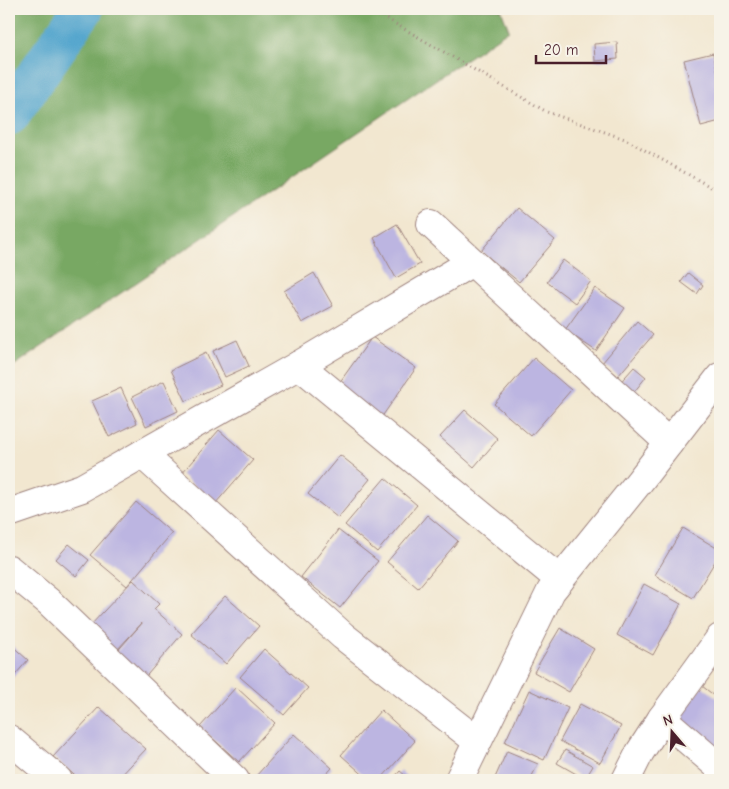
<svg xmlns="http://www.w3.org/2000/svg" width="729" height="789" viewBox="0 0 729 789" font-family="'Comic Neue',sans-serif">
<style>
.forest{fill:#78a863;stroke:#616447}
.lines{fill:none;stroke-linecap:round;stroke-linejoin:round}
.river{stroke:#52a5cd;stroke-width:41}
.building{fill:#bcb5e1}
.street-casing{stroke:#9e837e;stroke-width:30}
.path{stroke:#9e837e;stroke-width:3;stroke-dasharray:1 4;stroke-linecap:butt}
.street{stroke:#fff;stroke-width:28}
</style>
<rect width="100%" height="100%" fill="#f7f3e8"/>
<filter id="ink" filterUnits="userSpaceOnUse"><feTurbulence type="fractalNoise" baseFrequency=".02" numOctaves="2"/><feDisplacementMap in="SourceGraphic" scale="10" xChannelSelector="R" yChannelSelector="G"/><feConvolveMatrix kernelMatrix="1 2 1 2 8 2 1 2 1" color-interpolation-filters="sRGB"/></filter>
<filter id="wash" filterUnits="userSpaceOnUse"><feTurbulence type="fractalNoise" baseFrequency=".0096" numOctaves="4" result="noise"/><feDisplacementMap in="SourceGraphic" scale="20" xChannelSelector="R" yChannelSelector="G"/><feGaussianBlur stdDeviation="1.12" result="paint"/><feColorMatrix in="noise" values="0 0 0 0 0 0 0 0 0 0 0 0 0 0 0 0 0 1.4 0 .05"/><feComposite in="paint" operator="in"/></filter>
<g filter="url(#wash)">
<rect width="100%" height="100%" fill="#f2e7d0"/>
<!-- forest -->
<path class="forest" d="M10,9h491l8,21 -500,339z"/>
<g class="lines">
<!-- river -->
<path class="river" d="M9,115l74,-106"/>
</g>
<g id="blocks">
<!-- building -->
<g class="building">
<path d="M617,42l1,17 -23,2 -1,-17z"/>
<path d="M713,53l7,28v40l-19,5 -17,-66z"/>
<path d="M517,208l38,32 -36,42 -38,-31z"/>
<path d="M397,224l23,40 -24,14 -22,-40z"/>
<path d="M563,260l28,21 -16,22 -28,-21z"/>
<path d="M314,273l19,33 -31,17 -18,-32z"/>
<path d="M688,273l15,12 -6,9 -16,-12z"/>
<path d="M595,288l30,20 -29,43 -31,-21z"/>
<path d="M637,321l16,14 -35,41 -16,-13z"/>
<path d="M372,337l44,31 -35,50 -44,-32z"/>
<path d="M237,340l12,26 -24,11 -12,-26z"/>
<path d="M206,353l15,32 -35,16 -15,-31z"/>
<path d="M534,358l37,32 -40,46 -37,-32z"/>
<path d="M634,367l12,10 -16,20 -13,-11z"/>
<path d="M164,381l14,30 -32,15 -14,-29z"/>
<path d="M121,388l16,35 -28,14 -17,-36z"/>
<path d="M465,410l33,29 -24,28 -34,-30z"/>
<path d="M219,430l34,30 -38,44 -34,-30z"/>
<path d="M340,455l30,24 -32,39 -30,-24z"/>
<path d="M385,478l32,27 -40,47 -32,-27z"/>
<path d="M136,502l36,31 -45,53 -37,-31z"/>
<path d="M427,515l31,26 -40,47 -31,-26z"/>
<path d="M683,528l37,22v3l-27,45 -38,-23z"/>
<path d="M338,530l40,31 -38,47 -39,-31z"/>
<path d="M69,544l20,16 -13,16 -20,-17z"/>
<path d="M133,580l26,24 -5,5 28,25 -40,47 -29,-25 30,-34 -27,29 -27,-24z"/>
<path d="M644,584l37,20 -28,51 -36,-20z"/>
<path d="M225,596l34,30 -33,38 -35,-30z"/>
<path d="M560,628l34,21 -25,43 -35,-20z"/>
<path d="M9,643l19,17 -19,22z"/>
<path d="M264,649l44,39 -24,27 -44,-38z"/>
<path d="M702,686l18,14v52l-43,-33z"/>
<path d="M236,687l39,36 -36,39 -39,-35z"/>
<path d="M529,690l39,18 -24,52 -39,-18z"/>
<path d="M580,704l41,22 -21,37 -40,-22z"/>
<path d="M99,707l47,42 -29,31h-37l-27,-23z"/>
<path d="M381,710l34,31 -35,39h-11l-28,-25z"/>
<path d="M294,734l38,34 -11,12h-62l-4,-3z"/>
<path d="M565,750l28,16 -8,13 -28,-16z"/>
<path d="M507,751l31,13 -8,16h-36z"/>
<path d="M400,771l11,9h-19z"/>
</g>
</g>
</g>
<g filter="url(#ink)">
<use href="#blocks" fill-opacity="0" stroke="#9e837e" stroke-width="1"/>
<g class="lines">
<defs>
<g id="street">
<path d="M431,224l238,219"/>
<path d="M299,365l261,215"/>
<path d="M142,454l201,182 134,105"/>
<path d="M9,513l73,-25 217,-123 173,-103"/>
<path d="M9,569l40,33 186,178"/>
<path d="M662,718l58,50"/>
<path d="M9,739l49,41"/>
<path d="M459,780l92,-189 88,-109 81,-105"/>
<path d="M626,780l14,-28 22,-34 58,-80"/>
</g>
</defs>
<!-- street casing -->
<use href="#street" class="street-casing"/>
<!-- path -->
<path class="path" d="M370,9l177,103 78,27 91,51h4"/>
<!-- street -->
<use href="#street" class="street"/>
</g>
</g>
<!-- margin -->
<rect width="729" height="789" fill="none" stroke="#f7f3e8" stroke-width="30"/>
<!-- north arrow -->
<g transform="translate(672 732) rotate(341)" stroke="#f7f3e8" stroke-width="4" paint-order="stroke">
<path d="M0-4L9 19L0 12L-9 19Z" fill="#4a1f2b"/>
<text y="-8" font-size="14" font-weight="bold" text-anchor="middle" fill="#4a1f2b">N</text>
</g>
<!-- scale -->
<path d="M536 55v8h70v-8" fill="none" stroke="#4a1f2b" stroke-width="2.5"/>
<text x="544" y="55" font-size="15" fill="#4a1f2b" stroke="#f7f3e8" stroke-width="4" paint-order="stroke">20 m</text>
</svg>
